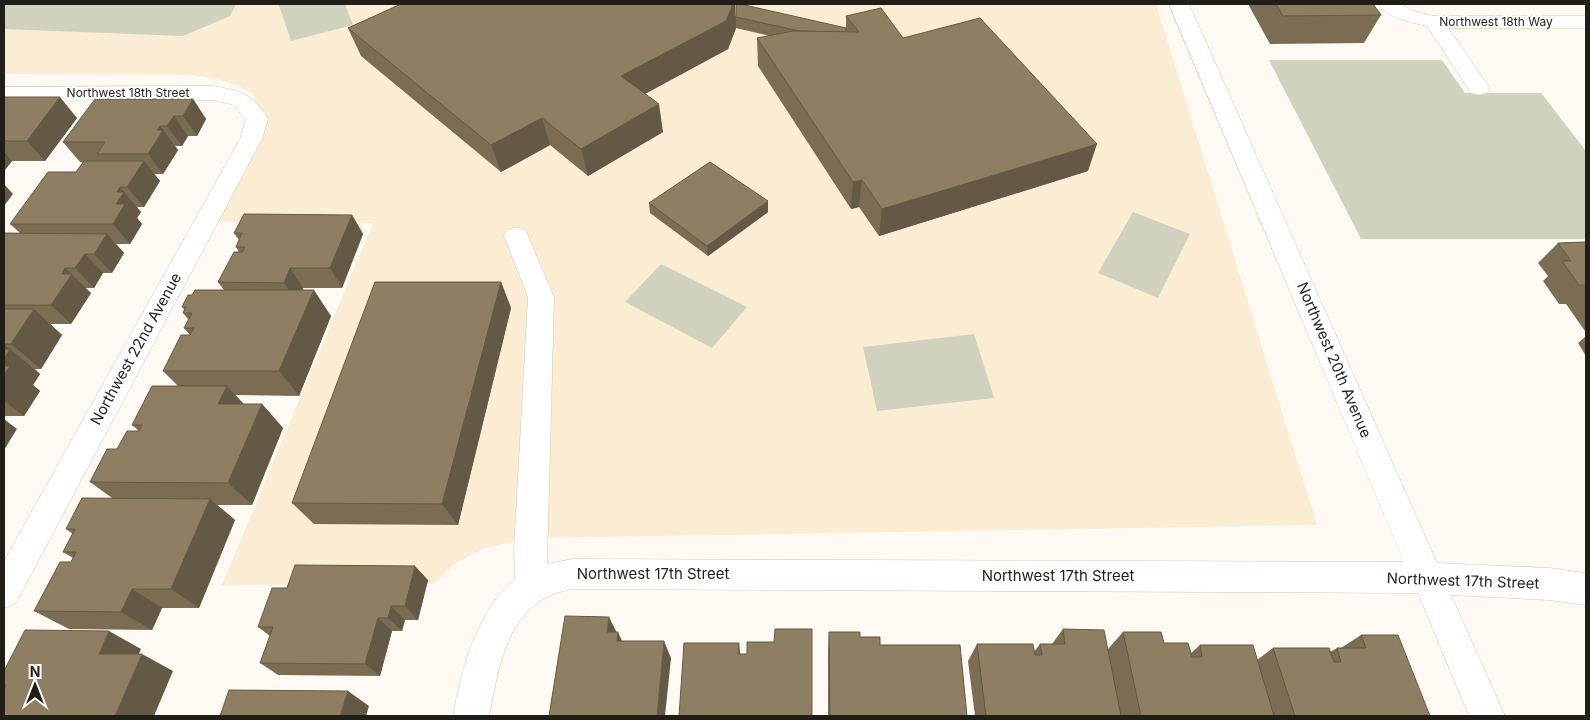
<svg xmlns="http://www.w3.org/2000/svg" width="1590" height="720" viewBox="0 0 1590 720" font-family="Inter,sans-serif">
<style>
.built{fill:#faedd4}
.green{fill:#d0d2be}
.lines{fill:none;stroke-linecap:round;stroke-linejoin:round}
.minor-casing{stroke:#cfc6b5;stroke-width:1}
.minor{fill:#fff;fill-rule:evenodd}
.wall{fill:#7b6d54}
.shaded-wall{fill:#645945}
.building{fill:#8f7f62;stroke:#645945}
.labels{text-anchor:middle;stroke-width:4;stroke-linejoin:round;paint-order:stroke}
.far-street-label{font-size:12px;fill:#211e18;stroke:#fff}
.street-label{font-size:15px;fill:#211e18;stroke:#fff}
</style>
<rect width="100%" height="100%" fill="#fefaf3"/>
<!-- built -->
<path class="built" d="M4,4h1152l161,521 -787,13 -48,11 -28,15 -20,20 -212,1 151,-362 -167,-1 52,-108 -5,-20 -14,-8 -19,-6 -27,-5 -189,-1z"/>
<!-- green -->
<g class="green">
<path d="M4,4h232l-6,12 -47,20 -179,-7z"/>
<path d="M285,4h60l8,21 -62,16 -12,-36z"/>
<path d="M1269,60h173l23,33h76l45,58v88h-225z"/>
<path d="M1133,212l57,22 -32,64 -60,-25z"/>
<path d="M661,264l86,43 -35,41 -87,-46z"/>
<path d="M974,334l20,64 -117,13 -14,-64z"/>
</g>
<g class="lines">
<defs>
<g id="minor">
<path d="M1169,4h20l248,559 112,5 37,5v32l-37,-5 -98,-5 54,121h-36l-51,-123 -845,-4c-65,10 -73,73 -84,127h-36c9,-48 23,-104 62,-137l-1,-29 14,-253 -24,-61 3,-6 9,-3 9,3 3,6 26,61 -7,267 26,-5 831,3z"/>
<path d="M1378,4h23l12,7 21,5h152v12h-138l42,60 -3,5 -8,2 -8,-2 -44,-67c-17,-4 -38,-7 -49,-22z"/>
<path d="M213,86c29,5 39,8 55,33l-6,20 -246,464 -12,5v-47l236,-422 6,-20 -15,-15 -18,-4 -209,1v-14z"/>
</g>
</defs>
<!-- minor casing -->
<use href="#minor" class="minor-casing"/>
<!-- minor -->
<use href="#minor" class="minor"/>
</g>
<!-- wall -->
<g class="wall">
<path d="M1248,4h125l8,11 -17,28 -94,1z"/>
<path d="M736,16l110,12v-12l57,22 185,133 -209,65 -20,-29 -8,2 -93,-143 -1,-28 13,-2 -34,-8 -8,21 -83,45 18,38 -75,44 -38,-31 -49,27 -140,-116 -13,-28z"/>
<path d="M4,97l73,21 -32,43h-33l-8,10z"/>
<path d="M193,99l13,20 -9,17h-9l-6,10h-7l3,4 -15,24h-9l6,7 -16,26h-7l4,5 -4,6 5,6 -12,20h-14l8,9 -12,20h-9l-9,15h-9l6,5 -20,31h-21l12,11 -21,34h-6l5,5 -7,11 7,6 -16,25h-20v-182l16,-1 -10,-9 66,-52 7,-10h-3l-17,-20z"/>
<path d="M649,203l119,9 -60,44 -58,-43z"/>
<path d="M352,215l11,19 -21,54h-39l-1,2 29,26 -32,80 -64,-1 9,9h18l21,24 -31,77h-35l18,15 -36,88h-37l-10,22 -83,-1 -35,-18 37,-49 2,-4 -10,-6 10,-18 -7,-5 46,-31 -22,-16 27,-33 22,-18 -7,-6 46,-39 -15,-15 27,-36 -6,-7 5,-8 -6,-7 1,-4 -2,-2 10,-12 32,-5 -6,-8 21,-30 -3,-5 3,-7 -5,-7z"/>
<path d="M1586,242v89h-1l-19,-27h-7l-16,-23 5,-5 -10,-13 20,-20z"/>
<path d="M501,282l10,26 -53,217 -144,-1 -22,-21z"/>
<path d="M1586,336v20l-8,-13z"/>
<path d="M428,580l-10,40h-13l-3,11h-10l-12,45 -102,-1 -18,-12 10,-27 -12,-9 29,-39z"/>
<path d="M1063,629l45,20 15,-17 41,11 27,10 9,-8 57,15 16,-12 57,4 7,-4h4l20,-13 69,81h-455l-7,-55 9,-17 57,8 6,-8h12z"/>
<path d="M829,632l31,5 107,79h-139v-66z"/>
</g>
<!-- shaded-wall -->
<g class="shaded-wall">
<path d="M733,4h2l1,24 -8,21 -102,55 -5,-28z"/>
<path d="M60,97l17,21 -32,43 -18,-20z"/>
<path d="M193,99l13,20 -9,17 -14,-20z"/>
<path d="M659,104l4,28 -75,44 -7,-27z"/>
<path d="M174,116l14,20 -6,10 -15,-20z"/>
<path d="M542,118l8,27 -49,27 -10,-27z"/>
<path d="M160,126l18,24 -15,24 -15,-20 9,-24z"/>
<path d="M1097,144l-9,27 -209,65 3,-27z"/>
<path d="M4,152l8,9 -8,10z"/>
<path d="M144,161l16,20 -16,26 -17,-20z"/>
<path d="M862,180l-3,27 -8,2 2,-27z"/>
<path d="M4,184l9,10 -9,12z"/>
<path d="M120,187l21,25 -4,6 5,6 -12,20 -17,-20 4,-32z"/>
<path d="M768,201v11l-60,44 -1,-10z"/>
<path d="M352,215l11,19 -21,54 -12,-20z"/>
<path d="M107,234l17,19 -12,20 -18,-19z"/>
<path d="M85,254l18,19 -9,15 -19,-20z"/>
<path d="M65,268l26,25 -20,31 -20,-19 11,-31z"/>
<path d="M290,268l13,20 -6,14 -13,-19z"/>
<path d="M501,282l10,26 -53,217 -16,-21z"/>
<path d="M314,290l17,26 -32,80 -20,-25z"/>
<path d="M34,309l28,26 -21,34 -30,-25z"/>
<path d="M4,344l36,30 -7,11 7,6 -16,25 -20,-15z"/>
<path d="M227,386l22,24 -31,-6z"/>
<path d="M262,404l21,24 -31,77 -24,-22z"/>
<path d="M4,419l13,10 -13,21z"/>
<path d="M210,499l25,21 -36,88 -28,-19z"/>
<path d="M415,566l13,14 -10,40 -13,-14z"/>
<path d="M132,589l30,19 -10,22 -31,-18z"/>
<path d="M391,606l14,14 -3,11 -14,-13z"/>
<path d="M609,617l9,18v-3l8,18 -19,-18z"/>
<path d="M378,618l14,13 -12,45 -15,-12z"/>
<path d="M109,631l32,18 -10,22 -32,-17z"/>
<path d="M664,641l7,17 -6,58h-8z"/>
<path d="M739,643l2,17 -3,-6z"/>
<path d="M142,654l31,17 -19,45h-39z"/>
<path d="M348,691l21,15 -3,10h-26z"/>
</g>
<!-- building -->
<g class="building">
<path d="M401,4h332l-7,17 -105,55 38,28 -78,45 -39,-31 -51,27 -143,-117z"/>
<path d="M736,4h4l106,24v4l-47,-1 -63,-14z"/>
<path d="M1276,4h97l8,11 -98,1z"/>
<path d="M881,8l22,30 77,-20 117,126 -215,65 -20,-29 -9,2 -96,-144 36,-7 66,1 -13,-16z"/>
<path d="M4,97h56l-33,44h-23z"/>
<path d="M95,99h98l-10,17h-9l-7,10h-7l-3,4h6l-15,24h-51l8,-12h-42z"/>
<path d="M84,161h60l-17,26h-7l-3,5h7l-8,12h9l-12,20h-103l38,-52h28z"/>
<path d="M710,162l58,39 -61,45 -58,-43z"/>
<path d="M244,214l108,1 -22,53h-40l-6,15 -66,-1 16,-30h8l3,-5h-9l6,-14h-8z"/>
<path d="M4,233l103,1 -13,20h-9l-10,14h-10l-3,6h10l-21,31h-47z"/>
<path d="M1586,242v43h-7l-17,-24h9l-13,-18z"/>
<path d="M375,282h126l-59,222 -150,-1z"/>
<path d="M195,290h119l-35,81h-116l18,-36h9l4,-7h-10l8,-15h-9l3,-6h-4l6,-12h4z"/>
<path d="M4,309h30l-23,35h-7v1z"/>
<path d="M4,349h6l-6,10z"/>
<path d="M4,366h6l-6,9z"/>
<path d="M152,386h75l-9,18h44l-34,79 -138,-1 17,-33h10l10,-18h12l3,-6h-10z"/>
<path d="M82,498l128,1 -39,90h-39l-11,23 -87,-1 26,-49h11l5,-10h-13l12,-23h-9z"/>
<path d="M295,565l120,1 -10,40h-14l-3,12h-10l-13,46 -105,-1 13,-36h-15l14,-39h15z"/>
<path d="M565,616l44,1 -2,15h11l-1,9h47l-7,75h-108z"/>
<path d="M775,629h37v87h-133l5,-73h55l-1,11h9v-12h27z"/>
<path d="M1063,629l41,1 17,86h-135l-9,-72h56l2,11h7l-2,-11h25z"/>
<path d="M25,630l84,1 -10,23h43l-27,62h-111v-26l2,-5h-2v-14z"/>
<path d="M829,632h31v5h20v8h80l7,71h-137z"/>
<path d="M1123,632h38l3,11h24l4,14h10l-2,-12h53l21,71h-133z"/>
<path d="M1361,635h37l32,81h-135l-22,-68h56l5,14h7l-4,-14h29z"/>
<path d="M229,690l119,1 -8,25h-120z"/>
</g>
<g class="labels">
<!-- far-street labels -->
<g class="far-street-label">
<text x="1496" y="26">Northwest 18th Way</text>
<text x="128" y="97">Northwest 18th Street</text>
</g>
<!-- street labels -->
<g class="street-label">
<text transform="translate(136 349) rotate(-61)" y="5">Northwest 22nd Avenue</text>
<text transform="translate(1334 360) rotate(67)" y="5">Northwest 20th Avenue</text>
<text x="653" y="579">Northwest 17th Street</text>
<text x="1058" y="581">Northwest 17th Street</text>
<text transform="translate(1463 581) rotate(2)" y="5">Northwest 17th Street</text>
</g>
</g>
<!-- border -->
<rect width="1590" height="720" fill="none" stroke="#211e18" stroke-width="10"/>
<!-- north arrow -->
<g transform="translate(35 685)" stroke="#ffffff" stroke-width="4" paint-order="stroke">
<path d="M0-4L9 19L0 12L-9 19Z" fill="#211e18"/>
<text y="-8" font-size="14" font-weight="bold" text-anchor="middle" fill="#211e18">N</text>
</g>
</svg>
